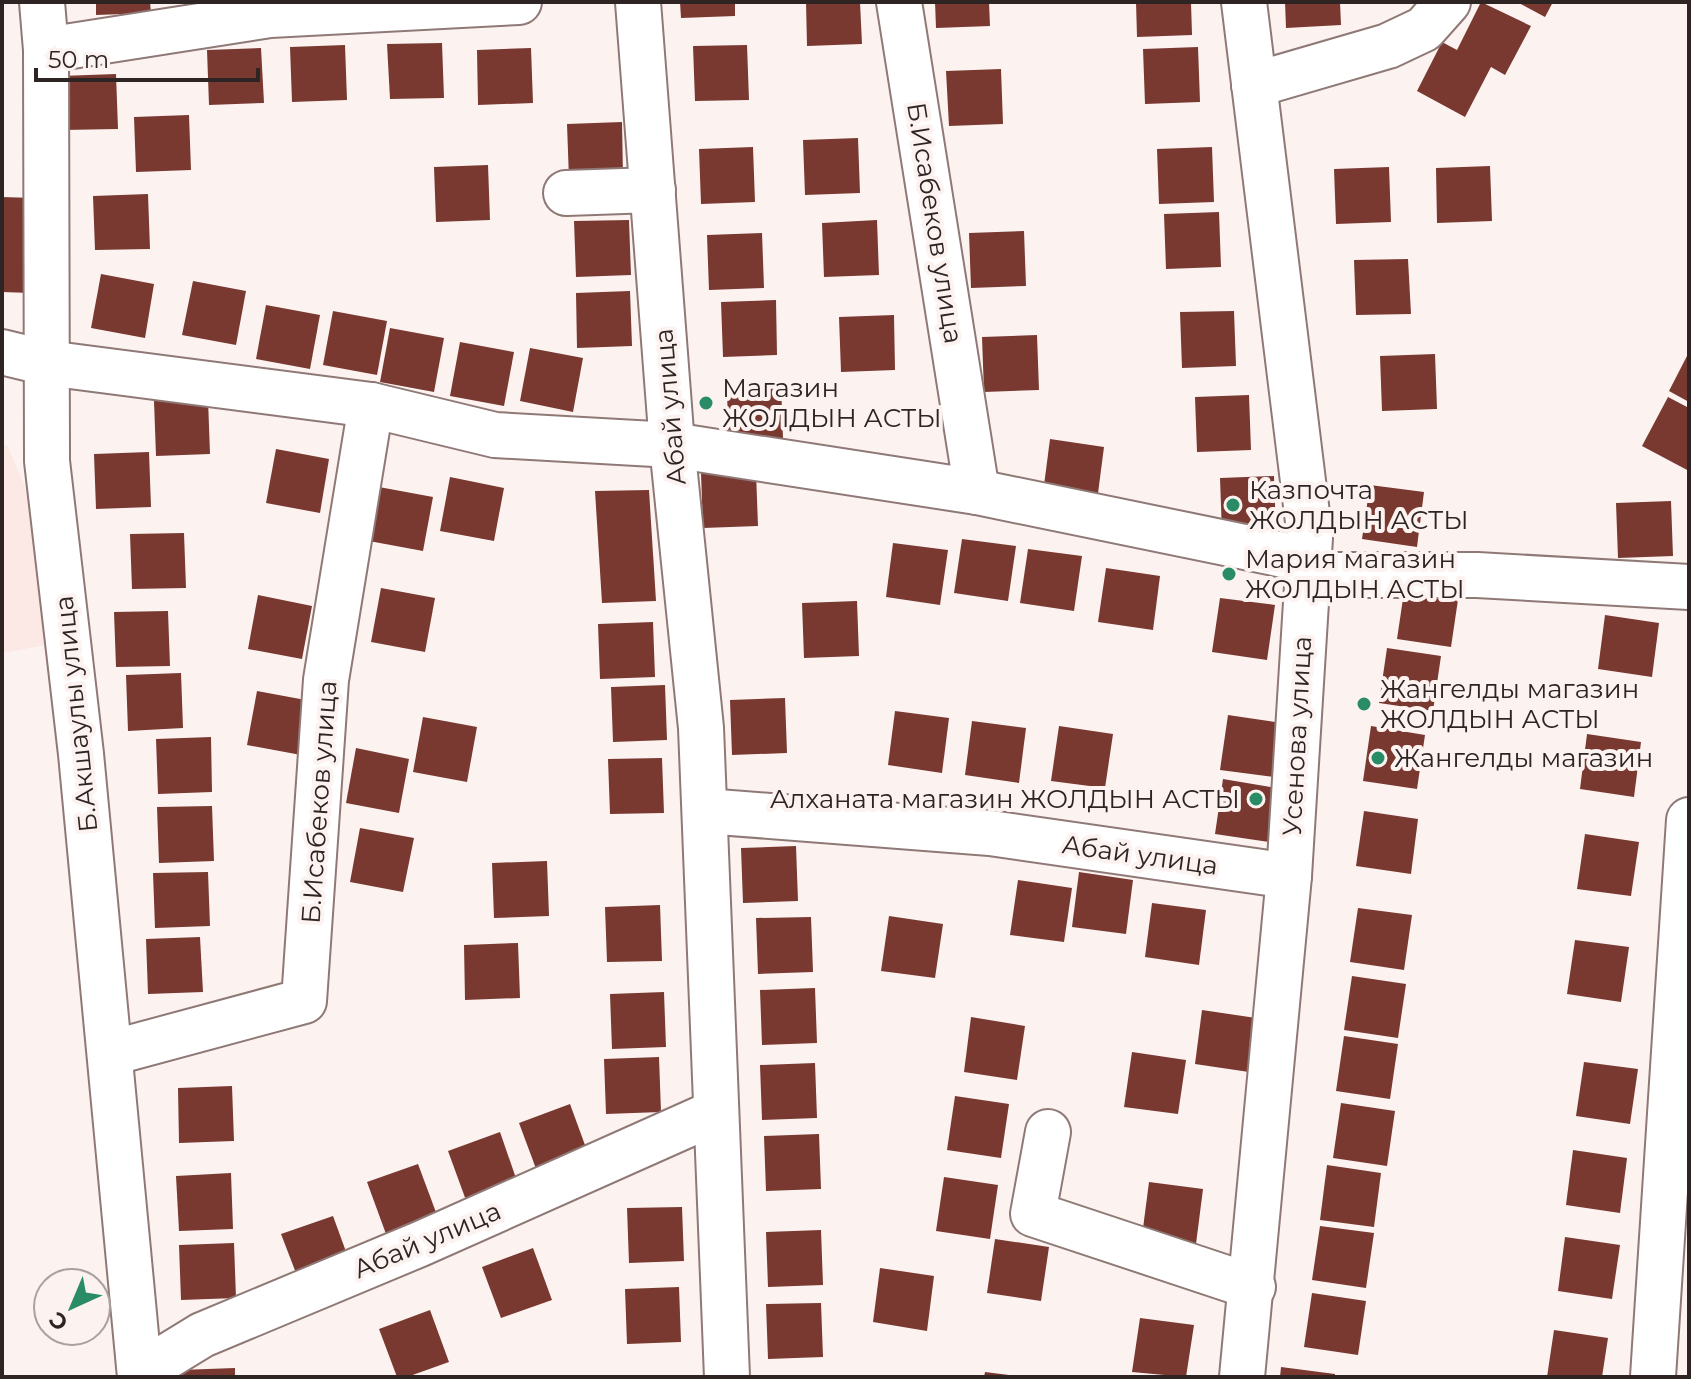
<svg xmlns="http://www.w3.org/2000/svg" width="1691" height="1379" viewBox="0 0 1691 1379" font-family="Montserrat,sans-serif">
<style>
.built{fill:#fce8e5}
.building{fill:#793931}
.lines{fill:none;stroke-linecap:round;stroke-linejoin:round}
.minor-casing{stroke:#8f7976;stroke-width:48}
.minor{stroke:#fff;stroke-width:44}
.poi-dot{fill:#298c67;stroke:#fcf3f1;stroke-width:3}
.labels{text-anchor:middle;stroke-width:8;stroke-linejoin:round;paint-order:stroke}
.street-label{font-size:26px;fill:#2d2423;stroke:#fcf3f1}
.poi-label{font-size:26px;fill:#2d2423;stroke:#fcf3f1;text-anchor:start}
</style>
<rect width="100%" height="100%" fill="#fcf3f1"/>
<!-- built -->
<path class="built" d="M7,445l26,60 14,140 -45,8v-207z"/>
<!-- building -->
<g class="building">
<path d="M96,2h54l1,11 -55,2z"/>
<path d="M680,2h55v14l-54,2z"/>
<path d="M806,2h54l2,42 -55,2z"/>
<path d="M935,2h54l1,24 -54,2z"/>
<path d="M1136,2h55l1,33 -55,2z"/>
<path d="M1285,2h55l1,23 -55,3z"/>
<path d="M1481,2l50,24 -26,49 -14,-8 -26,50 -48,-26 25,-49 15,8z"/>
<path d="M1517,2h36l-8,15z"/>
<path d="M442,43l2,55 -54,1 -3,-55z"/>
<path d="M345,45l2,55 -55,2 -2,-55z"/>
<path d="M747,45l2,55 -54,1 -2,-55z"/>
<path d="M1198,47l2,55 -55,2 -2,-55z"/>
<path d="M261,48l3,55 -55,2 -2,-55z"/>
<path d="M531,48l2,55 -55,2 -1,-55z"/>
<path d="M1001,69l2,55 -54,2 -3,-55z"/>
<path d="M116,74l2,55 -55,1 -2,-54z"/>
<path d="M189,115l2,55 -55,2 -2,-55z"/>
<path d="M622,122l1,55 -54,2 -2,-55z"/>
<path d="M858,138l2,55 -55,2 -2,-55z"/>
<path d="M753,147l2,55 -54,2 -2,-55z"/>
<path d="M1212,147l2,55 -55,2 -2,-55z"/>
<path d="M488,165l2,55 -54,2 -2,-55z"/>
<path d="M1490,166l2,55 -55,2 -1,-55z"/>
<path d="M1389,167l2,55 -55,2 -2,-55z"/>
<path d="M148,194l2,55 -55,1 -2,-54z"/>
<path d="M2,197l31,1 -2,95 -29,-1z"/>
<path d="M1219,212l2,55 -55,2 -2,-55z"/>
<path d="M629,220l2,55 -55,2 -2,-56z"/>
<path d="M877,220l2,55 -55,2 -2,-54z"/>
<path d="M1024,231l2,55 -55,2 -2,-55z"/>
<path d="M762,233l2,55 -55,2 -2,-55z"/>
<path d="M1408,259l3,55 -55,1 -2,-55z"/>
<path d="M101,274l53,10 -9,54 -54,-10z"/>
<path d="M193,281l53,10 -10,54 -54,-10z"/>
<path d="M630,291l2,55 -55,2 -1,-55z"/>
<path d="M776,300l1,55 -54,2 -2,-55z"/>
<path d="M266,305l54,10 -10,54 -54,-10z"/>
<path d="M333,311l54,10 -10,54 -54,-10z"/>
<path d="M1234,311l2,55 -54,2 -2,-56z"/>
<path d="M894,315l1,55 -54,2 -2,-55z"/>
<path d="M390,328l54,10 -10,54 -54,-10z"/>
<path d="M1037,335l2,55 -55,2 -2,-55z"/>
<path d="M460,342l54,10 -10,54 -54,-10z"/>
<path d="M530,348l53,10 -10,54 -53,-11z"/>
<path d="M1689,352v50l-20,-11z"/>
<path d="M1435,354l2,55 -55,2 -2,-55z"/>
<path d="M781,384l2,54 -55,2 -1,-55z"/>
<path d="M1249,395l2,55 -54,2 -2,-55z"/>
<path d="M1668,397l21,11v63l-47,-25z"/>
<path d="M208,399l2,55 -54,2 -2,-55z"/>
<path d="M1050,439l54,8 -7,54 -54,-8z"/>
<path d="M276,449l53,10 -9,54 -54,-10z"/>
<path d="M149,452l2,55 -55,2 -2,-55z"/>
<path d="M756,472l2,54 -55,2 -2,-55z"/>
<path d="M1274,476l2,55 -54,2 -2,-55z"/>
<path d="M450,477l54,11 -10,53 -54,-10z"/>
<path d="M1370,485l54,7 -7,55 -55,-8z"/>
<path d="M379,487l54,10 -10,54 -54,-10z"/>
<path d="M649,490l7,111 -54,2 -7,-112z"/>
<path d="M1671,501l2,55 -55,2 -2,-55z"/>
<path d="M184,533l2,55 -54,1 -2,-55z"/>
<path d="M962,539l54,7 -8,55 -54,-8z"/>
<path d="M893,543l55,7 -8,55 -54,-8z"/>
<path d="M1028,549l54,7 -8,55 -54,-8z"/>
<path d="M1106,568l54,8 -7,54 -55,-8z"/>
<path d="M1405,585l54,8 -8,54 -54,-8z"/>
<path d="M381,588l54,10 -10,54 -54,-10z"/>
<path d="M258,595l54,11 -10,53 -54,-10z"/>
<path d="M1220,598l55,7 -8,55 -55,-8z"/>
<path d="M857,601l2,55 -55,2 -2,-55z"/>
<path d="M168,611l2,55 -54,1 -2,-55z"/>
<path d="M1605,615l54,8 -7,54 -54,-8z"/>
<path d="M653,622l2,55 -55,2 -2,-55z"/>
<path d="M1387,648l54,8 -8,55 -54,-8z"/>
<path d="M181,673l2,55 -55,3 -2,-56z"/>
<path d="M665,685l2,55 -54,2 -2,-55z"/>
<path d="M257,691l54,10 -10,54 -54,-10z"/>
<path d="M785,698l2,55 -55,2 -2,-55z"/>
<path d="M895,711l54,7 -7,55 -54,-8z"/>
<path d="M1228,715l54,8 -8,54 -54,-7z"/>
<path d="M423,717l54,10 -10,55 -54,-10z"/>
<path d="M972,721l54,7 -7,55 -54,-8z"/>
<path d="M1059,726l54,8 -8,54 -54,-7z"/>
<path d="M1371,726l54,9 -8,54 -54,-8z"/>
<path d="M1587,734l54,8 -7,55 -54,-8z"/>
<path d="M211,737l1,55 -54,2 -2,-55z"/>
<path d="M356,748l53,11 -10,54 -53,-10z"/>
<path d="M662,758l2,55 -54,1 -2,-55z"/>
<path d="M1223,779l54,9 -8,54 -54,-8z"/>
<path d="M212,806l2,55 -55,2 -2,-56z"/>
<path d="M1364,811l54,8 -7,55 -55,-8z"/>
<path d="M360,828l54,10 -11,54 -53,-10z"/>
<path d="M1585,834l54,8 -8,54 -54,-7z"/>
<path d="M796,846l2,55 -55,2 -2,-55z"/>
<path d="M547,861l2,55 -55,2 -2,-55z"/>
<path d="M208,872l2,54 -55,2 -2,-55z"/>
<path d="M1079,872l54,8 -7,54 -54,-7z"/>
<path d="M1018,880l54,8 -8,54 -54,-7z"/>
<path d="M1152,903l54,7 -7,55 -54,-8z"/>
<path d="M660,905l2,56 -55,1 -2,-55z"/>
<path d="M1358,908l54,7 -8,55 -54,-8z"/>
<path d="M889,916l54,8 -8,54 -54,-7z"/>
<path d="M811,917l2,55 -55,2 -2,-56z"/>
<path d="M200,937l3,55 -55,2 -2,-55z"/>
<path d="M1575,940l54,7 -8,55 -54,-8z"/>
<path d="M518,943l2,55 -55,2 -1,-55z"/>
<path d="M1352,976l54,8 -8,54 -54,-8z"/>
<path d="M815,988l2,55 -55,2 -2,-55z"/>
<path d="M664,992l2,55 -54,2 -2,-55z"/>
<path d="M1202,1010l54,8 -7,54 -54,-8z"/>
<path d="M971,1017l54,9 -8,54 -53,-8z"/>
<path d="M1344,1036l54,8 -8,55 -54,-8z"/>
<path d="M1132,1052l54,8 -8,54 -54,-7z"/>
<path d="M659,1057l2,55 -55,2 -2,-55z"/>
<path d="M1584,1062l54,7 -8,55 -54,-8z"/>
<path d="M815,1063l2,55 -55,2 -2,-55z"/>
<path d="M232,1086l2,55 -55,2 -1,-55z"/>
<path d="M955,1096l54,8 -8,54 -54,-8z"/>
<path d="M1341,1103l54,8 -8,55 -54,-8z"/>
<path d="M570,1104l19,52 -51,18 -19,-51z"/>
<path d="M500,1132l18,52 -51,19 -19,-52z"/>
<path d="M819,1134l2,55 -55,2 -2,-55z"/>
<path d="M1573,1150l54,8 -7,55 -54,-8z"/>
<path d="M418,1164l19,51 -51,19 -19,-52z"/>
<path d="M1327,1165l54,8 -7,54 -54,-7z"/>
<path d="M231,1173l2,56 -54,2 -3,-55z"/>
<path d="M944,1177l54,8 -8,54 -54,-8z"/>
<path d="M1149,1182l54,7 -7,55 -54,-8z"/>
<path d="M682,1207l2,54 -55,2 -2,-55z"/>
<path d="M333,1216l19,52 -51,18 -20,-52z"/>
<path d="M1320,1226l54,7 -8,55 -54,-8z"/>
<path d="M821,1230l2,55 -55,2 -2,-55z"/>
<path d="M1565,1237l55,8 -8,54 -54,-8z"/>
<path d="M995,1239l54,8 -8,54 -54,-8z"/>
<path d="M234,1243l2,55 -55,2 -2,-55z"/>
<path d="M533,1248l19,52 -51,18 -19,-51z"/>
<path d="M880,1268l54,8 -7,55 -54,-9z"/>
<path d="M679,1287l2,55 -54,2 -2,-55z"/>
<path d="M1312,1293l54,8 -8,54 -54,-8z"/>
<path d="M821,1303l2,54 -55,2 -2,-55z"/>
<path d="M430,1310l19,52 -42,15h-10l-18,-48z"/>
<path d="M1140,1318l54,7 -8,52 -54,-5z"/>
<path d="M1554,1330l54,8 -6,39h-55z"/>
<path d="M1281,1367l54,7v3h-55z"/>
<path d="M235,1368v9h-54l-1,-7z"/>
<path d="M985,1372l24,3 -1,2h-24z"/>
</g>
<g class="lines">
<defs>
<g id="minor">
<path d="M42,2l4,48 1,411 34,293 59,623"/>
<path d="M638,2l34,443 29,283 26,649"/>
<path d="M899,2l78,490"/>
<path d="M46,50l224,-35 249,-13"/>
<path d="M1254,85l134,-39 36,-17 24,-27"/>
<path d="M566,193l87,-3"/>
<path d="M2,352l45,11 324,42 124,30 177,10 305,47 331,68"/>
<path d="M1306,575h171l212,12"/>
<path d="M705,811l285,22 299,43"/>
<path d="M111,1053l193,-52 22,-321 45,-275"/>
<path d="M1048,1132l-15,82 220,73"/>
<path d="M140,1373l62,-38 218,-91 296,-132"/>
<path d="M1242,1377l47,-501 21,-338 -66,-536"/>
<path d="M1653,1377l36,-557"/>
</g>
</defs>
<!-- minor casing -->
<use href="#minor" class="minor-casing"/>
<!-- minor -->
<use href="#minor" class="minor"/>
</g>
<!-- markers -->
<g class="poi-dot">
<circle cx="706" cy="403" r="8"/>
<circle cx="1233" cy="505" r="8"/>
<circle cx="1229" cy="574" r="8"/>
<circle cx="1364" cy="704" r="8"/>
<circle cx="1378" cy="758" r="8"/>
<circle cx="1256" cy="799" r="8"/>
</g>
<g class="labels">
<!-- street labels -->
<g class="street-label">
<text transform="translate(935 223) rotate(81)" y="9">Б.Исабеков улица</text>
<text transform="translate(670 407) rotate(-95)" y="9">Абай улица</text>
<text transform="translate(76 714) rotate(-96)" y="9">Б.Акшаулы улица</text>
<text transform="translate(1297 736) rotate(-87)" y="9">Усенова улица</text>
<text transform="translate(319 802) rotate(-86)" y="9">Б.Исабеков улица</text>
<text transform="translate(1140 855) rotate(8)" y="9">Абай улица</text>
<text transform="translate(427 1240) rotate(-23)" y="9">Абай улица</text>
</g>
<!-- poi labels -->
<g class="poi-label">
<text x="722" y="397">Магазин<tspan x="722" dy="30">ЖОЛДЫН АСТЫ</tspan></text>
<text x="1249" y="499">Казпочта<tspan x="1249" dy="30">ЖОЛДЫН АСТЫ</tspan></text>
<text x="1245" y="568">Мария магазин<tspan x="1245" dy="30">ЖОЛДЫН АСТЫ</tspan></text>
<text x="1380" y="698">Жангелды магазин<tspan x="1380" dy="30">ЖОЛДЫН АСТЫ</tspan></text>
<text x="1394" y="767">Жангелды магазин</text>
<text x="1240" y="808" text-anchor="end">Алханата магазин ЖОЛДЫН АСТЫ</text>
</g>
</g>
<!-- border -->
<rect width="1691" height="1379" fill="none" stroke="#2d2423" stroke-width="8"/>
<!-- north arrow -->
<g transform="translate(72 1307) rotate(224)"><circle r="38" fill="#fcf3f1" stroke="#a9a09f" stroke-width="2"/>
<path d="M0-6L14 30L0 20L-14 30Z" fill="#298c67"/>
<text y="-12" font-size="22" font-weight="bold" text-anchor="middle" fill="#2d2423">С</text>
</g>
<!-- scale -->
<path d="M36 68v12h222v-12" fill="none" stroke="#2d2423" stroke-width="4"/>
<text x="48" y="68" font-size="24" fill="#2d2423" stroke="#fcf3f1" stroke-width="6" paint-order="stroke">50 m</text>
</svg>
